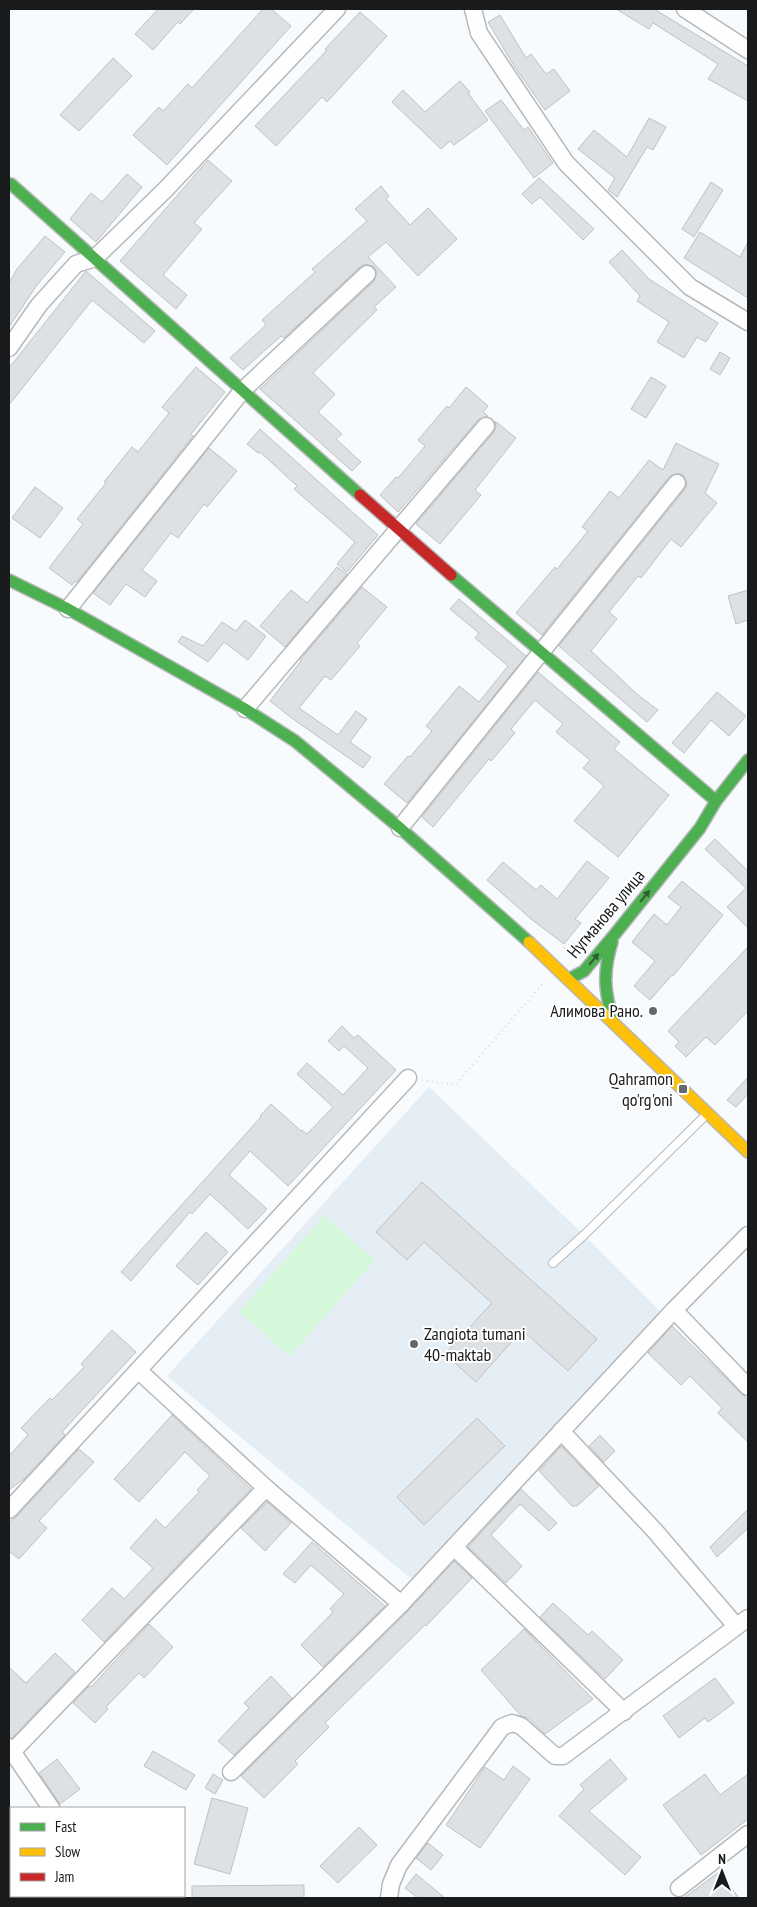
<svg xmlns="http://www.w3.org/2000/svg" width="757" height="1907" viewBox="0 0 757 1907" font-family="'PT Sans Narrow',sans-serif">
<style>
.built{fill:#e5eef5}
.green{fill:#d5f8da}
.building{fill:#dee1e3;stroke:#bfc1c3}
.lines{fill:none;stroke-linecap:round;stroke-linejoin:round}
.lane-casing{stroke:#b6b8ba;stroke-width:10}
.street-casing{stroke:#b6b8ba;stroke-width:19}
.fast-casing{stroke:#b6b8ba;stroke-width:14}
.slow-casing{stroke:#b6b8ba;stroke-width:14}
.jam-casing{stroke:#b6b8ba;stroke-width:14}
.path{stroke:#ddddde;stroke-width:2.5;stroke-dasharray:1 4;stroke-linecap:butt}
.lane{stroke:#fefeff;stroke-width:8}
.street{stroke:#fefeff;stroke-width:16}
.fast{stroke:#4caf50;stroke-width:11}
.slow{stroke:#ffc107;stroke-width:11}
.jam{stroke:#c62828;stroke-width:11}
.oneway{fill:#2f5d33}
.poi-dot{fill:#66696b;stroke:#fff;stroke-width:2}
.labels{text-anchor:middle;stroke-width:4;stroke-linejoin:round;paint-order:stroke}
.street-label{font-size:18px;fill:#181a1c;stroke:#fff}
.poi-label{font-size:18px;fill:#181a1c;stroke:#fff;text-anchor:end}
</style>
<rect width="100%" height="100%" fill="#f8fbfd"/>
<!-- built -->
<path class="built" d="M429,1087l155,148 77,77 -246,270 -248,-206z"/>
<!-- green -->
<path class="green" d="M324,1216l51,44 -85,96 -51,-44z"/>
<!-- building -->
<g class="building">
<path d="M158,9h36l-14,15 -2,-2 -25,28 -18,-16z"/>
<path d="M263,9h8l20,17 -124,139 -34,-30 26,-28 4,4 25,-27 4,4z"/>
<path d="M616,9h38l94,57v35l-40,-22 10,-15 -65,-41 -4,6z"/>
<path d="M360,12l27,24 -60,66 -5,-5 -46,49 -21,-20 72,-76 -2,-1z"/>
<path d="M500,15l26,43 5,-4 15,20 8,-5 16,22 -25,19 -31,-44 -26,-44z"/>
<path d="M113,58l19,18 -53,55 -19,-16z"/>
<path d="M460,81l10,11 -2,1 20,27 -34,25 -4,-4 -9,8 -49,-47 11,-12 22,22z"/>
<path d="M501,100l23,30 4,-3 25,36 -19,15 -49,-67z"/>
<path d="M649,118l17,9 -13,23 -6,-3 -30,50 -9,-7 7,-12 -37,-29 16,-19 33,27z"/>
<path d="M208,160l24,21 -38,42 8,6 -39,46 24,20 -11,14 -56,-48z"/>
<path d="M127,174l15,13 -46,55 -26,-23 21,-26 11,9z"/>
<path d="M539,178l55,51 -11,11 -43,-43 -8,7 -10,-10z"/>
<path d="M711,182l12,8 -29,47 -12,-8z"/>
<path d="M381,186l8,10 -3,3 24,26 18,-17 29,31 -39,37 -32,-34 -18,15 28,30 -22,20 3,3 -64,63 22,21 -17,18 24,22 -6,5 25,23 -9,9 -92,-82 114,-108 3,-9 -3,-5 -9,-3 -5,3 -76,71 -3,-2 -38,34 -13,-12 36,-33 -4,-5 53,-48 -3,-3 55,-48 -12,-12z"/>
<path d="M700,232l40,25 8,-15v56l-64,-40z"/>
<path d="M45,236l20,16 -28,33 -28,42v-44l8,-14z"/>
<path d="M622,250l27,29 69,44 -12,19 -9,-5 -13,21 -27,-16 12,-20 -32,-21 3,-5 -31,-34z"/>
<path d="M86,271l69,60 -11,12 -52,-43 -83,105v-37z"/>
<path d="M720,352l10,6 -10,17 -10,-6z"/>
<path d="M196,367l29,25 -34,42 2,2 -116,146 -2,-1 -3,4 -23,-17 34,-44 -6,-5 29,-36 -2,-1 28,-35 6,5 31,-39 -7,-6z"/>
<path d="M651,377l15,9 -20,32 -15,-9z"/>
<path d="M466,387l22,19 -5,6 5,4 -10,4 -80,92 -18,-17 16,-18 2,1 27,-32 -7,-6 29,-34 2,2z"/>
<path d="M495,421l21,17 -41,52 6,5 -41,49 -24,-20 78,-92 2,-5z"/>
<path d="M260,429l118,106 -31,37 -10,-8 18,-22 -61,-53 3,-3 -37,-34 -2,1 -11,-9z"/>
<path d="M676,443l43,21 -14,29 12,10 -36,44 -10,-8 -30,39 -3,-2 -29,36 8,7 -26,32 47,44 20,15 -11,12 -88,-76 126,-157 2,-5 -3,-8 -6,-3 -9,4 -127,158 -26,-22 39,-46 2,2 31,-38 -6,-4 28,-36 9,7 30,-38 14,10z"/>
<path d="M209,448l28,23 -30,36 -3,-3 -26,34 -7,-5 -29,37 15,11 -12,16 -19,-13 -16,21 -17,-12z"/>
<path d="M35,487l28,21 -23,30 -28,-20z"/>
<path d="M337,567l10,7 -62,73 -25,-21 31,-36 16,13z"/>
<path d="M362,587l25,20 -30,36 3,3 -29,34 -6,-4 -26,32 39,27 18,-24 11,8 -17,23 21,15 -8,11 -70,-49 -23,-18 31,-40 -1,-1z"/>
<path d="M748,590v30l-12,4 -8,-28z"/>
<path d="M459,599l67,57 -119,147 -23,-19 24,-28 2,1 22,-26 -6,-5 33,-40 20,16 29,-36 -33,-28 4,-5 -29,-24z"/>
<path d="M245,620l21,16 -18,24 -24,-18 -16,20 -30,-20 4,-6 21,10 19,-24 14,9z"/>
<path d="M538,672l82,70 -6,7 55,46 -51,62 -44,-36 30,-35 -21,-18 7,-8 -34,-28 7,-8 -28,-24 -24,29 4,4 -24,28 -2,-2 -56,68 -11,-10z"/>
<path d="M717,692l29,24 -17,20 -18,-16 -27,33 -12,-10z"/>
<path d="M715,839l33,32v57l-21,-21 19,-19 -41,-39z"/>
<path d="M587,861l22,17 -34,41 6,4 -17,21 -33,-25 -44,-39 16,-18 33,28 5,-5 16,14z"/>
<path d="M682,881l41,34 -50,61 -1,-1 -22,25 -16,-14 21,-25 -23,-19 22,-28 13,11 14,-18 -13,-10z"/>
<path d="M748,947v64l-33,34 -9,-8 -20,20 -11,-11 4,-4 -11,-11z"/>
<path d="M342,1026l12,12 4,-3 38,35 -108,116 -38,-35 -21,24 38,34 -19,20 -38,-35 -18,20 -2,-2 -59,69 -10,-9 140,-155 -1,-1 11,-12 30,27 1,-1 5,4 26,-27 -36,-33 10,-11 36,32 25,-27 -24,-22 -5,5 -11,-10z"/>
<path d="M748,1077v17l-12,13 -9,-7z"/>
<path d="M422,1182l175,157 -29,32 -46,-41 -46,52 -31,-28 47,-51 -68,-61 -17,18 -31,-28z"/>
<path d="M206,1232l22,20 -30,33 -22,-19z"/>
<path d="M672,1326l76,74v42l-30,-29 4,-5 -32,-32 -9,9 -33,-32z"/>
<path d="M112,1330l24,22 -74,80 3,3 -40,43 -16,12v-34l19,-21 -7,-7 29,-30 2,2 32,-33 -3,-3z"/>
<path d="M172,1415l79,74 -147,153 -22,-22 30,-32 12,11 29,-31 -23,-20 26,-29 9,9 34,-36 -2,-2 13,-14 -25,-24 -46,50 -25,-23z"/>
<path d="M477,1418l28,28 -81,79 -27,-28z"/>
<path d="M600,1435l15,16 -11,11 -15,-16z"/>
<path d="M561,1446l38,40 -22,20h-5l-33,-35z"/>
<path d="M79,1449l15,13 -55,59 8,7 -28,31 -10,-8v-28l7,-6z"/>
<path d="M521,1489l36,34 -8,8 -29,-27 -29,31 31,31 -16,17 -38,-36z"/>
<path d="M267,1502l24,21 -26,28 -24,-23z"/>
<path d="M748,1509v19l-31,29 -7,-10z"/>
<path d="M312,1542l73,64 -62,61 -22,-22 32,-33 -3,-3 14,-15 -33,-29 -16,18 -12,-9z"/>
<path d="M454,1561l18,17 -46,48 -1,-1 -100,98 4,4 -34,34 3,3 -34,34 -23,-22 167,-165z"/>
<path d="M553,1603l35,32 4,-4 31,29 -18,19 -65,-62z"/>
<path d="M149,1624l24,23 -29,31 -5,-5 -33,34 2,2 -13,14 -22,-20 16,-17 2,1z"/>
<path d="M524,1629l69,70 -48,35 -17,-16 -7,-2 -40,-46z"/>
<path d="M55,1653l20,19 -63,66 -3,-1v-70l17,16z"/>
<path d="M271,1676l21,22 -58,57 -16,-14 31,-33 -5,-5z"/>
<path d="M715,1678l19,25 -26,19 -3,-4 -26,20 -16,-22z"/>
<path d="M153,1751l42,24 -9,15 -42,-24z"/>
<path d="M57,1759l23,30 -20,15 -21,-31z"/>
<path d="M610,1759l17,20 -38,32 52,46 -16,18 -66,-59 25,-27 -4,-4z"/>
<path d="M513,1766l17,13 -50,69 -34,-23 39,-58 19,13z"/>
<path d="M213,1774l10,6 -8,14 -10,-6z"/>
<path d="M705,1774l15,21 28,-21v45l-47,36 -38,-50z"/>
<path d="M212,1798l36,10 -18,66 -36,-10z"/>
<path d="M359,1827l18,18 -39,38 -18,-17z"/>
<path d="M428,1843l15,12 -12,15 -15,-12z"/>
<path d="M719,1872l20,26h-55z"/>
<path d="M416,1874l29,24h-27l-13,-10z"/>
<path d="M304,1885v13h-112v-12z"/>
</g>
<g class="lines">
<defs>
<path id="lane" d="M553,1263l31,-28 122,-120"/>
<g id="street">
<path d="M473,9l6,24 87,130 124,124 58,35"/>
<path d="M685,9l63,41"/>
<path d="M9,348l30,-43 37,-41 19,-6 70,-68 172,-181"/>
<path d="M68,609l174,-218 125,-117"/>
<path d="M245,709l241,-283"/>
<path d="M400,828l277,-345"/>
<path d="M674,1310l74,77"/>
<path d="M139,1371l127,117 135,116"/>
<path d="M561,1431l94,100 81,95"/>
<path d="M9,1510l399,-432"/>
<path d="M454,1547l170,165"/>
<path d="M9,1747l42,61"/>
<path d="M13,1751l253,-263"/>
<path d="M231,1772l170,-168 273,-294 74,-75"/>
<path d="M679,1888l69,-54"/>
<path d="M115,1896l5,2"/>
<path d="M97,1898l4,-2"/>
<path d="M389,1898l2,-14 8,-19 103,-138 10,-4 9,3 34,30h8l185,-138"/>
</g>
<g id="fast">
<path d="M11,184l349,311"/>
<path d="M451,575l265,226"/>
<path d="M9,580l59,29 177,100 50,32 105,87 129,114"/>
<path d="M612,942c-9,30 -8,48 1,78"/>
<path d="M569,979l15,-8 31,-37 85,-106 16,-27 32,-41"/>
</g>
<path id="slow" d="M529,942l219,210"/>
<path id="jam" d="M360,495l91,80"/>
</defs>
<!-- lane casing -->
<use href="#lane" class="lane-casing"/>
<!-- street casing -->
<use href="#street" class="street-casing"/>
<!-- fast casing -->
<use href="#fast" class="fast-casing"/>
<!-- slow casing -->
<use href="#slow" class="slow-casing"/>
<!-- jam casing -->
<use href="#jam" class="jam-casing"/>
<!-- path -->
<g class="path">
<path d="M564,948l17,-9 3,2"/>
<path d="M422,1080l33,5 89,-103"/>
</g>
<!-- lane -->
<use href="#lane" class="lane"/>
<!-- street -->
<use href="#street" class="street"/>
<!-- fast -->
<use href="#fast" class="fast"/>
<!-- slow -->
<use href="#slow" class="slow"/>
<!-- jam -->
<use href="#jam" class="jam"/>
</g>
<!-- one-way arrows -->
<defs><path id="oneway-solid" d="M-6-.8H1V-3.2L6.5 0L1 3.2V.8H-6Z" transform="scale(1.25)"/></defs>
<g class="oneway">
<use href="#oneway-solid" transform="translate(645 896) rotate(-51)"/>
<use href="#oneway-solid" transform="translate(594 959) rotate(-50)"/>
</g>
<!-- markers -->
<g class="poi-dot">
<circle cx="653" cy="1011" r="5"/>
<rect x="678" y="1084" width="10" height="10" rx="2.5"/>
<circle cx="414" cy="1344" r="5"/>
</g>
<g class="labels">
<!-- street labels -->
<g class="street-label">
<text transform="translate(606 914) rotate(-50)" y="6">Нугманова улица</text>
</g>
<!-- poi labels -->
<g class="poi-label">
<text x="643" y="1017">Алимова Рано.</text>
<text x="673" y="1085">Qahramon<tspan x="673" dy="21">qo'rg'oni</tspan></text>
<text x="424" y="1340" text-anchor="start">Zangiota tumani<tspan x="424" dy="21">40-maktab</tspan></text>
</g>
</g>
<!-- border -->
<rect width="757" height="1907" fill="none" stroke="#181a1c" stroke-width="20"/>
<!-- legend -->
<rect x="10" y="1807" width="175" height="90" fill="#ffffff" stroke="#a3a3a4"/>
<rect x="20" y="1823" width="25" height="8" fill="#4caf50" stroke="#a3a3a4"/>
<text x="55" y="1832" font-size="15" fill="#181a1c">Fast</text>
<rect x="20" y="1848" width="25" height="8" fill="#ffc107" stroke="#a3a3a4"/>
<text x="55" y="1857" font-size="15" fill="#181a1c">Slow</text>
<rect x="20" y="1873" width="25" height="8" fill="#c62828" stroke="#a3a3a4"/>
<text x="55" y="1882" font-size="15" fill="#181a1c">Jam</text>
<!-- north arrow -->
<g transform="translate(722 1872)" stroke="#ffffff" stroke-width="4" paint-order="stroke">
<path d="M0-4L9 19L0 12L-9 19Z" fill="#181a1c"/>
<text y="-8" font-size="14" font-weight="bold" text-anchor="middle" fill="#181a1c">N</text>
</g>
</svg>
